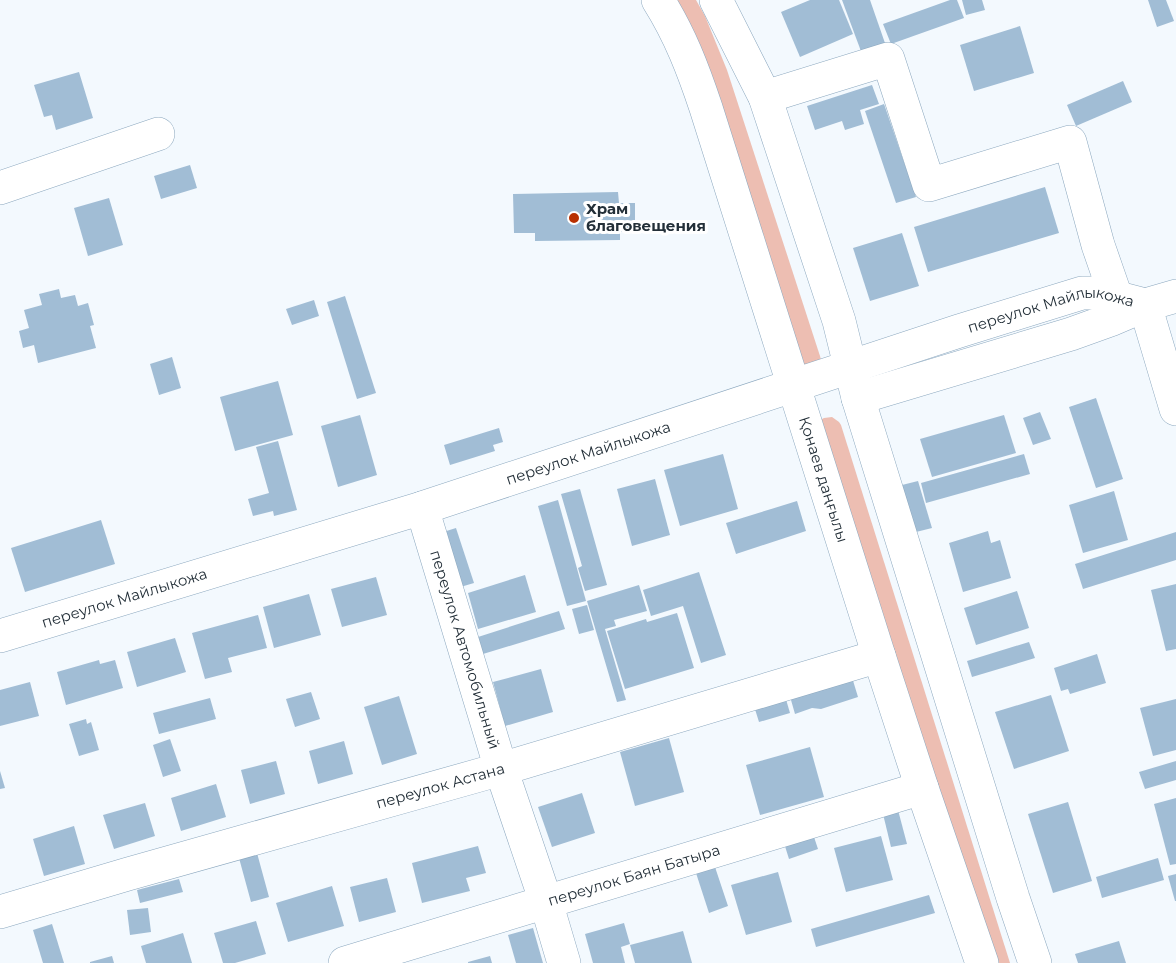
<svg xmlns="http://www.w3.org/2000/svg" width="1176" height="963" viewBox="0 0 1176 963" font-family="Montserrat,sans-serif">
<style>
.green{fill:#edbeb2}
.building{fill:#a1bdd5}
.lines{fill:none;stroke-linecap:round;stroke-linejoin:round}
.minor-casing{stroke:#8ca8bf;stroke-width:34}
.minor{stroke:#fff;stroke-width:33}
.poi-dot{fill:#b82f00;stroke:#fff;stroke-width:2}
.labels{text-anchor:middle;stroke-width:6;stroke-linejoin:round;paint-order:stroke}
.poi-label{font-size:15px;font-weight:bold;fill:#232f38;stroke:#fff;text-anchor:start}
.street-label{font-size:15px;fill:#232f38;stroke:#fff}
</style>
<rect width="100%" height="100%" fill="#f3f9fe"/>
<!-- green -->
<g class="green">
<path d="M661,0h35l9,16 22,54 93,286 1,4 -14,13z"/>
<path d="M832,417l7,5 2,3 169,538h-28l-162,-543 4,-2z"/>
</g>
<!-- building -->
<g class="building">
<path d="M810,0h29l14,34 -53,23 -19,-45z"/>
<path d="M842,0h28l16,46 -24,8z"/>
<path d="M950,0h7l7,18 -73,26 -8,-20z"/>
<path d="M962,0h20l3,10 -19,5z"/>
<path d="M1148,0h18l8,21 -17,6z"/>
<path d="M1020,26l14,47 -60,18 -14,-46z"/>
<path d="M79,72l14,46 -37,12 -4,-15 -8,2 -10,-32z"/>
<path d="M1123,81l9,21 -56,24 -9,-21z"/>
<path d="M872,85l7,19 -19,6 4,14 -19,6 -3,-9 -27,9 -8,-24z"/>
<path d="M884,104l32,93 -20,6 -31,-92z"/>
<path d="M190,165l7,23 -36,11 -7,-23z"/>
<path d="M1045,187l14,46 -131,39 -14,-45z"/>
<path d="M618,192l1,11h16v29h-15v8l-85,1v-8h-21l-1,-39z"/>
<path d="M109,198l14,47 -35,11 -14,-48z"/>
<path d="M902,233l17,53 -49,15 -17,-53z"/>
<path d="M59,289l2,9 14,-3 3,11 10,-3 6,22 -4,1 6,22 -58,15 -4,-18 -11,3 -4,-17 10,-3 -5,-18 18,-5 -3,-11z"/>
<path d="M345,296l31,97 -19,6 -30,-97z"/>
<path d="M314,300l5,16 -27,9 -6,-16z"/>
<path d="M172,357l9,31 -22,7 -9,-31z"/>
<path d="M278,381l15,54 -58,16 -15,-54z"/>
<path d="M1096,398l27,81 -27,9 -27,-81z"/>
<path d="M1040,412l11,27 -18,6 -10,-27z"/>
<path d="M360,415l17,60 -39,12 -17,-61z"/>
<path d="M1004,415l12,38 -84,24 -12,-38z"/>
<path d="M499,428l4,14 -10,3 2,6 -45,14 -6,-20z"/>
<path d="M278,441l19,69 -23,6 -1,-5 -20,5 -5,-17 21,-6 -13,-46z"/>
<path d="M723,454l15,55 -58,17 -16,-56z"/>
<path d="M1024,454l6,20 -104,29 -5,-20z"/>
<path d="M655,479l15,56 -38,11 -15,-57z"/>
<path d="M918,481l14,47 -20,5 -14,-47z"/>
<path d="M580,489l27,96 -22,6 -7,-23 4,-2 -21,-72z"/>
<path d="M1114,491l14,49 -45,13 -14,-48z"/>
<path d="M558,500l28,101 -19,5 -29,-100z"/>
<path d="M797,501l9,30 -70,23 -10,-31z"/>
<path d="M101,520l14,44 -90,28 -14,-44z"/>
<path d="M456,528l18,55 -17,5 -17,-55z"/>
<path d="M988,531l3,12 9,-3 11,38 -48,14 -14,-49z"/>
<path d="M1176,532v28l-93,29 -8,-25z"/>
<path d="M699,572l27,83 -25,8 -18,-57 -32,10 -8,-26z"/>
<path d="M525,575l11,37 -58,17 -10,-36z"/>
<path d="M376,577l11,38 -45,12 -11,-38z"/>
<path d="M1176,584v65l-10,2 -15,-61z"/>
<path d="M639,585l8,26 -33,9 2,6 -11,3 21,71 -9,2 -30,-101z"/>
<path d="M1017,591l12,37 -53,17 -12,-37z"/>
<path d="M309,594l12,41 -47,13 -11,-41z"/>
<path d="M587,605l7,25 -15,4 -7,-25z"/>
<path d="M559,611l6,18 -82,25 -5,-17z"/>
<path d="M677,613l17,55 -69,21 -18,-58 39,-12 1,3z"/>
<path d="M258,615l9,33 -39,10 4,14 -27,7 -13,-46z"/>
<path d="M175,638l11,34 -49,15 -10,-35z"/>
<path d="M1029,642l6,16 -63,19 -5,-16z"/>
<path d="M1097,654l9,29 -36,11 -2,-5 -7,2 -7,-23z"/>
<path d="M99,660l1,4 15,-4 8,28 -57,17 -9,-33z"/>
<path d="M541,669l12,43 -48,14 -12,-44z"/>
<path d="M851,674l7,23 -37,12 -9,-1 -17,6 -6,-21z"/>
<path d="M30,682l9,34 -39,10v-36z"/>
<path d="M311,692l9,27 -25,8 -9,-28z"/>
<path d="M1051,695l18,56 -55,18 -19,-57z"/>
<path d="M399,696l18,58 -35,11 -18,-58z"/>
<path d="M785,696l5,17 -31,9 -5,-16z"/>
<path d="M210,698l6,21 -57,15 -6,-21z"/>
<path d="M1176,699v51l-23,6 -13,-48z"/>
<path d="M86,719l1,5 4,-2 8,28 -20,6 -10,-32z"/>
<path d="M669,738l15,54 -49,14 -15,-54z"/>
<path d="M170,739l11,32 -18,6 -10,-32z"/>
<path d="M344,741l9,33 -35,10 -9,-33z"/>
<path d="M810,747l14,50 -64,18 -14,-50z"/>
<path d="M276,761l9,33 -35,10 -9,-34z"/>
<path d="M1176,761v19l-31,9 -6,-17z"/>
<path d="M0,771l5,17 -5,1z"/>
<path d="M216,784l10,33 -45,14 -10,-33z"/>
<path d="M582,793l13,40 -43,14 -14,-40z"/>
<path d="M1176,798v66l-6,1 -16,-61z"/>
<path d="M1068,802l24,79 -39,12 -25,-79z"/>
<path d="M145,803l10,33 -41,13 -11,-34z"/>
<path d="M898,810l9,34 -16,3 -8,-33z"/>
<path d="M74,826l11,38 -41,12 -11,-37z"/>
<path d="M813,834l5,15 -29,10 -5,-16z"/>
<path d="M881,836l12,44 -47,12 -12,-44z"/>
<path d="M478,846l8,27 -20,5 4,13 -48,12 -10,-40z"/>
<path d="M257,853l12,44 -18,5 -12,-44z"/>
<path d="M1158,858l6,22 -62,18 -6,-21z"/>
<path d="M715,867l13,39 -19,7 -13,-40z"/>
<path d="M778,872l14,50 -46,13 -15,-50z"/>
<path d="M1176,874v27h-1l-7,-25z"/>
<path d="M387,878l9,34 -37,10 -9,-35z"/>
<path d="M179,879l4,13 -43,11 -3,-13z"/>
<path d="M332,886l12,40 -56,16 -12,-39z"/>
<path d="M929,895l6,18 -119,34 -5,-18z"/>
<path d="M148,908l3,24 -21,3 -3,-25z"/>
<path d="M256,921l10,33 -31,9h-12l-9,-30z"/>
<path d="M624,923l6,21 -9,3 4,16h-32l-8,-29z"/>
<path d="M52,924l12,39h-21l-10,-33z"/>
<path d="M533,928l10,35h-27l-8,-28z"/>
<path d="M683,931l9,32h-57l-5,-18z"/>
<path d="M183,933l9,30h-46l-5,-17z"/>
<path d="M1119,941l7,22h-48l-3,-9z"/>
<path d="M112,956l2,7h-24v-1z"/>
<path d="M490,956l2,7h-24v-1z"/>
</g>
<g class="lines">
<defs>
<g id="minor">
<path id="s1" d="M658,0c22,35 35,69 48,108l173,548 43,132 60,175"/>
<path d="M716,0l49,97 74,224 19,77 155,500 22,65"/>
<path d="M765,97l123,-38 41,126 141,-43 28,103 18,52"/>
<path d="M0,188l158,-54"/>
<path d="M1145,305l31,104"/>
<path d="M858,398l213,-64 39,-14 35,-15 31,-9"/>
<path id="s2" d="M422,508l79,261 45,133 18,61"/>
<path id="s3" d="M0,636l422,-128 537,-177 123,-38h17l46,12"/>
<path id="s4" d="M0,912l128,-38 373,-105 378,-113"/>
<path id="s5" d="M345,963l577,-175"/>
</g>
</defs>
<!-- minor casing -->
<use href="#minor" class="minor-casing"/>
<!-- minor -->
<use href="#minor" class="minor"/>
</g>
<!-- markers -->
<circle class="poi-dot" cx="574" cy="218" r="6"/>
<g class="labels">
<!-- poi labels -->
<g class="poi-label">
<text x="586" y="214">Храм<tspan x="586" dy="17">благовещения</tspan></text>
</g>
<!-- street labels -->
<g class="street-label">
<text dy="5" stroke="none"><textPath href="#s3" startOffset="1102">переулок Майлыкожа</textPath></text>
<text dy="5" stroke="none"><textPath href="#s3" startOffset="616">переулок Майлыкожа</textPath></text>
<text dy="5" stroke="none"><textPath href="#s1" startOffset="508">Қонаев даңғылы</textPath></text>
<text dy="5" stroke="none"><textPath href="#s3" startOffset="130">переулок Майлыкожа</textPath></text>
<text dy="5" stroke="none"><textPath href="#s2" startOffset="148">переулок Автомобильный</textPath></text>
<text dy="5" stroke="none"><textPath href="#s4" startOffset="458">переулок Астана</textPath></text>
<text dy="5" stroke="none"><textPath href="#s5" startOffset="302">переулок Баян Батыра</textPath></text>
</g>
</g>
</svg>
